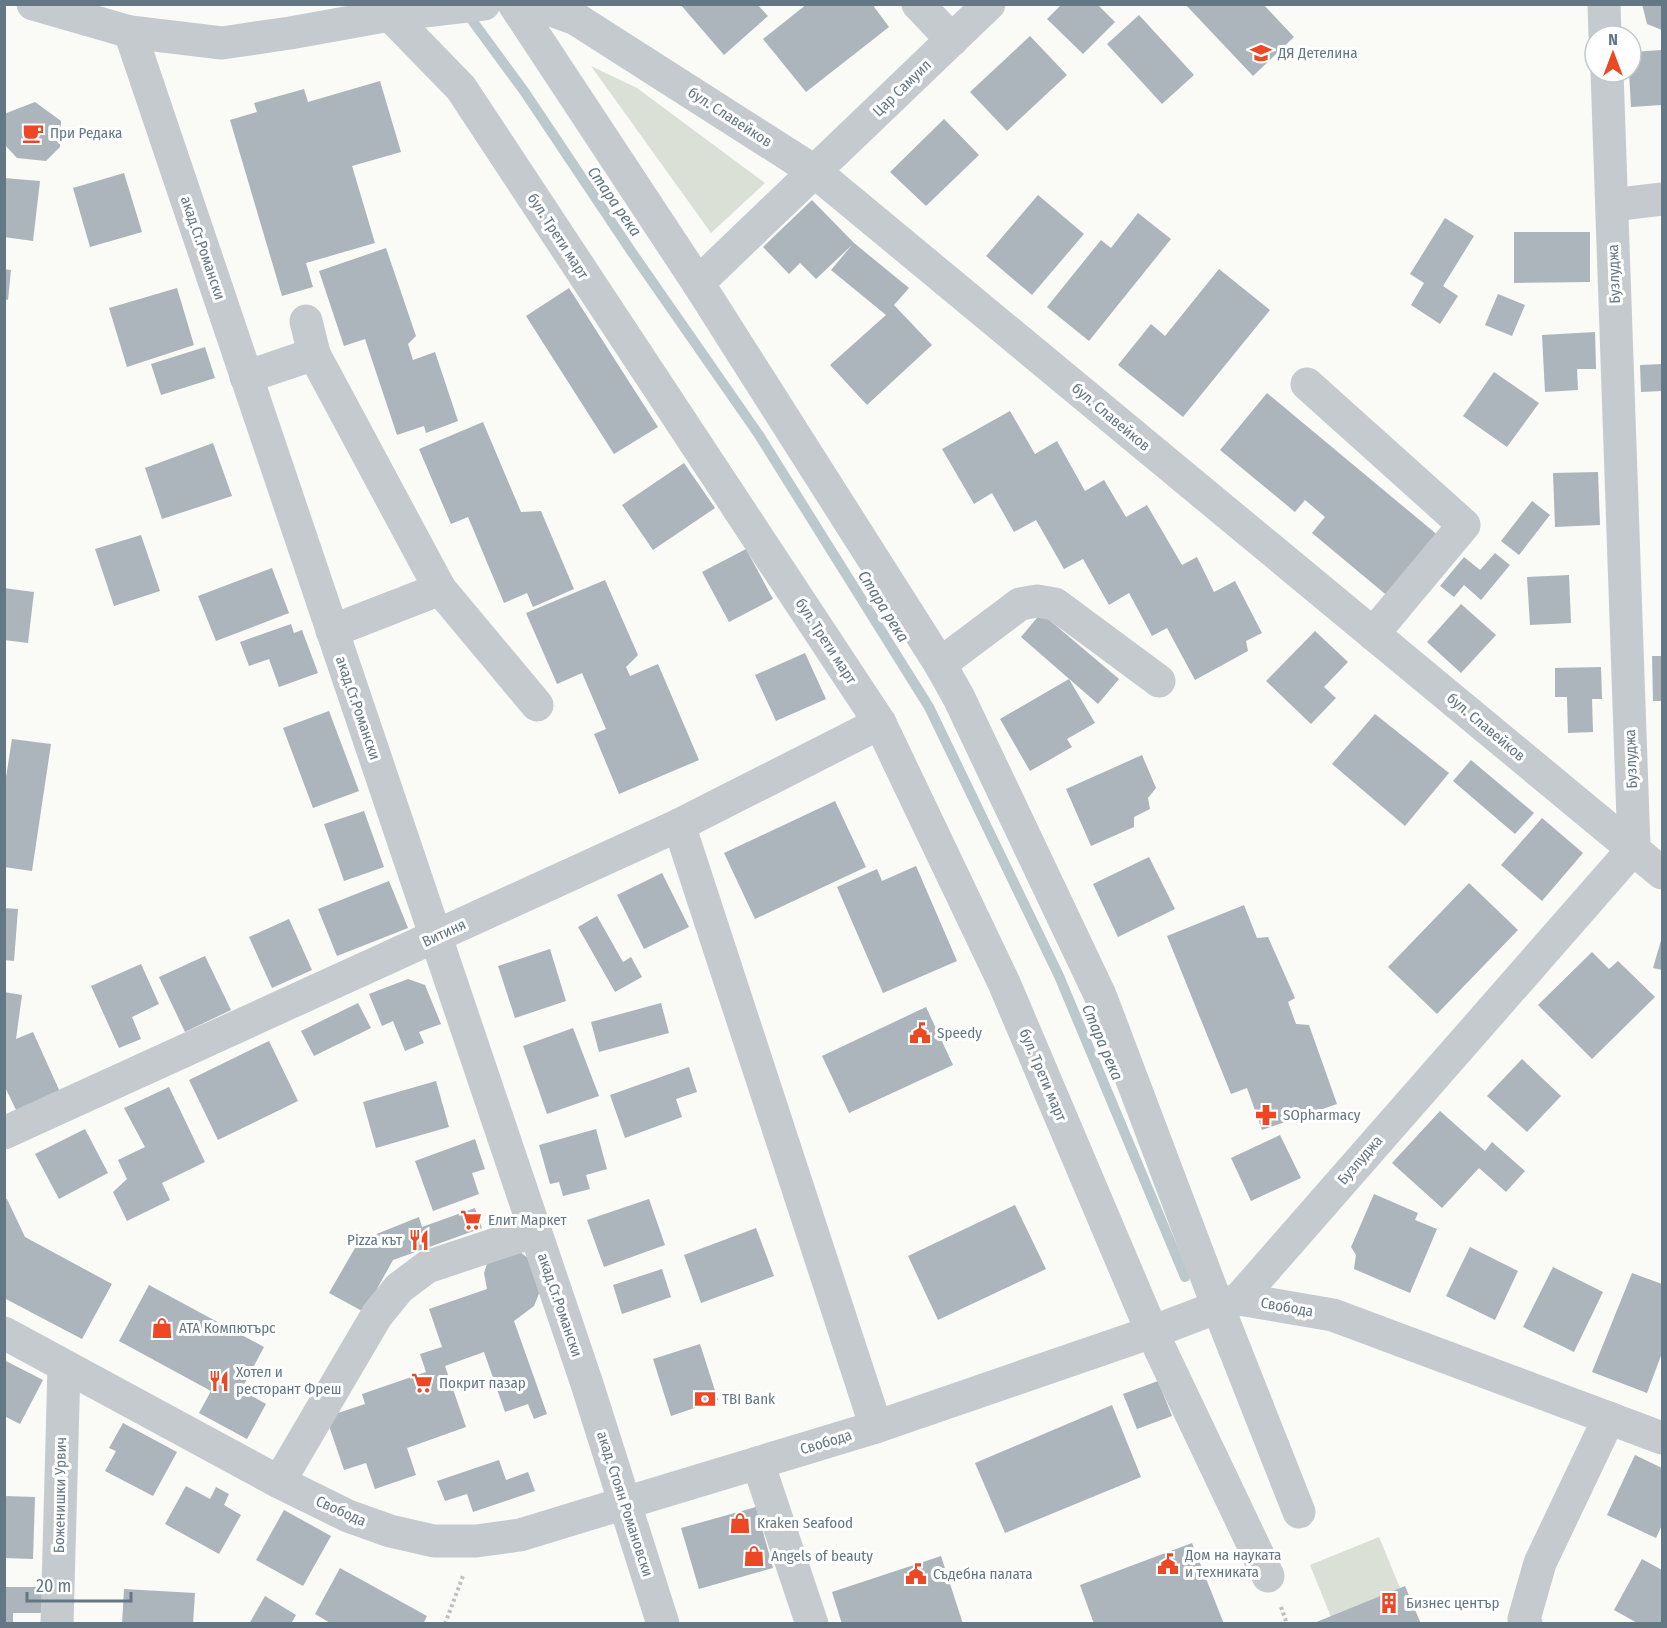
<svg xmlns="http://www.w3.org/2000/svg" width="1667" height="1628" viewBox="0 0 1667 1628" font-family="'Fira Sans Condensed',sans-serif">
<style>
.green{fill:#dae0d6}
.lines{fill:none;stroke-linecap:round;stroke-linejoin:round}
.stream{stroke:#bbc9cc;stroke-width:10}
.building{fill:#abb5bb}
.path{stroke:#bdc1c3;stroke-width:4;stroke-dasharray:3 3;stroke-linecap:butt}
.minor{stroke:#c5cace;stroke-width:33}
.labels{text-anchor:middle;stroke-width:6;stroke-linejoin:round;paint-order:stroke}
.poi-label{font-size:15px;fill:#637784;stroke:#fff;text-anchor:start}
.street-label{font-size:15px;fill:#637784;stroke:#fff}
.water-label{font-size:16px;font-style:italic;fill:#5e767d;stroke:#fff}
</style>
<rect width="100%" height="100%" fill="#fafaf7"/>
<!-- green -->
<g class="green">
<path d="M591,66l46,22 128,95 -54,50z"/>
<path d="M1379,1537l21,51 -69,29 -21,-52z"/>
</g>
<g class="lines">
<!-- stream -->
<path class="stream" d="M466,12l58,79 107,160 128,184 170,272 130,269 126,301"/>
</g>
<!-- building -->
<g class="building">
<path d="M680,4h77l11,12 -44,39z"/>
<path d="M807,4h65l17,23 -83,65 -43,-53z"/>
<path d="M1062,4h35l18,18 -32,32 -36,-35z"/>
<path d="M1185,4h78l31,33 -41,39z"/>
<path d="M1642,4h20v26l-15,-6z"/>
<path d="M1139,15l55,60 -32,29 -55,-60z"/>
<path d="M1030,36l37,39 -60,56 -37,-39z"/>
<path d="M1662,50v55l-31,2 -2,-35h2v-20z"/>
<path d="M380,81l21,71 -49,14 23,77 -69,20 7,24 -31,9 -52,-176 27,-8 -3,-9 50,-14 4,13z"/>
<path d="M35,102l26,19 -1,26 -14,14 -29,-3 -13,-14v-30z"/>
<path d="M944,119l35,36 -53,51 -36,-34z"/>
<path d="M124,173l18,59 -52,15 -17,-59z"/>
<path d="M4,178l36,3 -7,60 -29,-4z"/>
<path d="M1038,195l46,39 -52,61 -46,-39z"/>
<path d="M812,200l42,43 55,45 -15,17 38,40 -65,60 -37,-40 56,-50 -55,-45 21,-25 -36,34 -16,-16 -11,11 -26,-27z"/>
<path d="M1138,213l33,26 -82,102 -42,-34 54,-67 10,8z"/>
<path d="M1445,218l29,18 -31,50 15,10 -18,28 -29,-19 13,-22 -14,-9z"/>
<path d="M1514,232h76v50l-76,1z"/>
<path d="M386,248l30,88 -8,8 5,16 22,-8 23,69 -32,12 -2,-7 -27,9 -32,-96 -21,7 -25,-75z"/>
<path d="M4,269l7,1 -3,30 -4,-1z"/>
<path d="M1219,269l51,41 -87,107 -65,-52 33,-41 14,12z"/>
<path d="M177,288l17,57 -67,22 -18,-59z"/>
<path d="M569,288l89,139 -44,27 -88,-138z"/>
<path d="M1498,294l27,11 -13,31 -27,-11z"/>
<path d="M1595,332l1,37h-19l1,21 -33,2 -3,-57z"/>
<path d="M205,347l10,31 -54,17 -10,-31z"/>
<path d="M1662,364v27l-21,1 -1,-27z"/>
<path d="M1494,372l45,31 -32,44 -44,-31z"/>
<path d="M1267,393l173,144 -50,61 -78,-65 13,-16 -20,-17 -10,12 -75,-62z"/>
<path d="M1010,411l25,43 22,-13 28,50 19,-11 22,37 21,-12 35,60 15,-8 17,35 21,-11 27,52 -16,8 2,10 -53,29 -28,-52 -15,8 -23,-43 -20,12 -26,-46 -19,10 -28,-49 -22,12 -22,-39 -18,11 -32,-55z"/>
<path d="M483,422l38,90 20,-1 33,78 -41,18 -6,-14 -23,10 -36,-86 -17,7 -32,-75z"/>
<path d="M213,443l19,53 -70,23 -17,-51z"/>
<path d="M684,463l31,45 -62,42 -31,-45z"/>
<path d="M1598,472l2,53 -45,2 -2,-54z"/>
<path d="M1532,501l18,14 -31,40 -18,-14z"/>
<path d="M141,535l19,56 -46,15 -19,-57z"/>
<path d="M746,549l27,50 -44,23 -27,-50z"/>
<path d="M1495,553l15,12 -29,35 -17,-15 -10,12 -14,-11 24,-29 16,13z"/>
<path d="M272,568l17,45 -73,28 -18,-45z"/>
<path d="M1569,575l2,48 -41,2 -3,-48z"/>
<path d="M605,580l33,75 -12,12 4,9 28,-12 41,96 -80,34 -25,-60 12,-5 -24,-56 -25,11 -31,-71z"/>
<path d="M4,588l30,4 -6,51 -24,-3z"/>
<path d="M1461,604l35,31 -35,38 -34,-31z"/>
<path d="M1041,613l78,66 -21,25 -77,-67z"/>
<path d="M291,624l3,9 8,-3 16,43 -39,14 -10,-28 -20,7 -9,-24z"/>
<path d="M1315,631l33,31 -24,25 12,11 -25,26 -45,-43z"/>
<path d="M805,653l21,46 -50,22 -21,-46z"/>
<path d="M1652,656h10v45h-9z"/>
<path d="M1601,667l1,32h-10l1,33 -25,1 -1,-36h-12v-29z"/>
<path d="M1069,679l26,44 -28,16 5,8 -42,24 -30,-52z"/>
<path d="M329,711l30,80 -46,17 -30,-80z"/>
<path d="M1375,714l74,59 -44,53 -73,-62z"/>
<path d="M12,739l39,5 -19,127 -28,-4v-77z"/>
<path d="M1142,755l14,33 -8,10 2,11 -16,8v10l-43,19 -25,-57z"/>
<path d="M1471,760l63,53 -19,21 -62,-53z"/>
<path d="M835,801l31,66 -111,52 -31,-66z"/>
<path d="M364,811l20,56 -40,14 -20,-57z"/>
<path d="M1542,818l41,35 -41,48 -41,-36z"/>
<path d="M1149,857l26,52 -57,28 -25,-53z"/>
<path d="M916,866l41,95 -74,32 -46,-106 40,-18 5,12z"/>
<path d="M662,873l27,54 -45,22 -27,-54z"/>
<path d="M389,881l19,47 -71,28 -19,-47z"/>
<path d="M1469,883l49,47 -81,84 -49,-47z"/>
<path d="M1244,905l13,33 11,-1 27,61 -7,4 8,22 13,1 28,79 -75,26 -15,-42 -16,6 -64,-158z"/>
<path d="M4,908l14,1 -4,52 -10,-1z"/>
<path d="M597,916l26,46 8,-5 11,20 -27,15 -37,-65z"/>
<path d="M289,919l23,51 -40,18 -23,-51z"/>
<path d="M1662,937v33l-9,-2z"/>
<path d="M550,949l16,52 -51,17 -17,-52z"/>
<path d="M1592,952l17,17 9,-8 37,36 -63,62 -54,-54z"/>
<path d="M205,956l26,54 -46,22 -26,-55z"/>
<path d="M141,964l18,40 -27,13 9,22 -22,9 -28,-62z"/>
<path d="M408,979l17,6 16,39 -22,8 5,11 -19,8 -12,-30 -11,5 -13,-32z"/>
<path d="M4,992l18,3 -6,44 17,-7 27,60 -43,20 -13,-27z"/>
<path d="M358,1003l13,25 -57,28 -13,-25z"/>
<path d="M661,1003l8,30 -70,19 -8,-30z"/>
<path d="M926,1007l27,58 -104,48 -27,-57z"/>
<path d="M573,1028l26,68 -52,18 -24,-68z"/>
<path d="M269,1041l29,60 -80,39 -29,-60z"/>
<path d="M1522,1059l39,37 -34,36 -40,-36z"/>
<path d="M689,1067l8,25 -21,7 6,18 -57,21 -15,-43z"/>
<path d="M436,1081l13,46 -73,21 -13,-46z"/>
<path d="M169,1087l36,75 -43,21 8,17 -43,21 -14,-29 14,-13 -9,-19 27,-13 -21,-39z"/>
<path d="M1440,1111l45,40 7,-9 33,29 -19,21 -27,-24 -37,40 -50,-45z"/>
<path d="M85,1129l23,44 -49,26 -24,-45z"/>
<path d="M596,1129l11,40 -21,6 4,14 -27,7 -4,-14 -9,2 -11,-39z"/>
<path d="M1280,1135l21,43 -50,23 -20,-43z"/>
<path d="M475,1139l10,30 -13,4 7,21 -46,17 -18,-50z"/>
<path d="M1374,1194l44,19 -3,7 22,9 -27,64 -56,-24 2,-14 -5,-8z"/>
<path d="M7,1199l18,38 87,47 -30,55 -78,-41v-98z"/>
<path d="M649,1199l16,46 -61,22 -17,-47z"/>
<path d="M1015,1205l31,64 -108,51 -30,-64z"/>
<path d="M475,1208l7,20 -89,32 -29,52 -35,-19 30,-52 60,-24 3,10z"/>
<path d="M756,1228l18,48 -73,27 -17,-48z"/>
<path d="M1470,1247l48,24 -23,49 -49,-24z"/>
<path d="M516,1249l12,9 12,33 -6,15 -20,15 33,93 -13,5 -6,-15 -23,8 -21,-60 -39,14 21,61 -59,21 9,27 -41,14 -9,-26 -22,7 -18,-53 39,-13 -3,-10 64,-22 -6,-18 22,-7 -13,-38 58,-20 -3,-16 5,-15z"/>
<path d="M1553,1267l50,25 -29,60 -51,-25z"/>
<path d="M662,1269l9,28 -49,17 -9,-29z"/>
<path d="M1632,1273l30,11v69l-15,40 -55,-21z"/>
<path d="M149,1285l115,62 -23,43 25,14 -19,35 -48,-26 12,-22 -92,-50z"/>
<path d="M700,1344l18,56 -47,16 -18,-57z"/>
<path d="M4,1360l39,20 -23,44 -16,-8z"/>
<path d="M1158,1381l14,35 -35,13 -14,-35z"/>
<path d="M1112,1405l29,72 -136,56 -30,-70z"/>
<path d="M123,1423l54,29 -24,44 -48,-25 11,-20 -7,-3z"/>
<path d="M1635,1455l27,13v57l-6,13 -49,-23z"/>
<path d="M499,1460l7,20 22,-8 7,19 -62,21 -6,-18 -22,7 -8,-20z"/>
<path d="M186,1486l24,13 6,-12 13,7 -5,11 17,10 -22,39 -54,-30z"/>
<path d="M4,1496l31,1 -2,62 -29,-1z"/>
<path d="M756,1507l17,61 -74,21 -18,-61z"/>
<path d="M284,1510l47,26 -28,50 -47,-26z"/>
<path d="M1192,1543l32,81h-130l-14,-39z"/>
<path d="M941,1556l22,68h-121l-10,-32z"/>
<path d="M1642,1559l20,11v54h-23l-25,-14z"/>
<path d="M340,1568l87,48 -4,8h-91l-17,-10z"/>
<path d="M1405,1586l16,38h-107v-1z"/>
<path d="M4,1587h45v26h-36v11h-9z"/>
<path d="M124,1589l71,4 -2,31h-71z"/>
<path d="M265,1596l31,19 -5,9h-42z"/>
</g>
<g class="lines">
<!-- path -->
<g class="path">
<path d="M1281,1607l6,17"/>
<path d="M445,1624l18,-48"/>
</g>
<!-- minor -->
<g class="minor">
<path d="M33,4l97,28 92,11 68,-10 100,-18 94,-11"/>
<path d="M514,4l184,279 242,381 19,34 141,297 118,312 81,205"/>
<path d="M531,4l12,3 33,12 238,152 848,702"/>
<path d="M918,4l34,36"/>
<path d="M1604,4l1,32"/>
<path d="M390,15l71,73 419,635 124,260 148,349 116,244"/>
<path d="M130,32l457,1352 76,240"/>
<path d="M1612,205l50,-6"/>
<path d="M698,283l291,-279"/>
<path d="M306,321l8,33 126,235 97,116"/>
<path d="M246,377l68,-23"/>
<path d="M1307,384l157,141 -91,109"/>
<path d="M332,631l108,-42"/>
<path d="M940,664l80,-60 17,-3 18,3 104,77"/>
<path d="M679,825l197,602"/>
<path d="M4,1133l675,-308 201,-102"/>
<path d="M1239,1299l395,-451 -27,-776"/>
<path d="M4,1333l275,149 69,34 42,15 44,10h42l44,-6 105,-32 251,-76 276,-95 87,-33 94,16 329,123"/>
<path d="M758,1463l54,161"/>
<path d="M279,1482l98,-167 22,-27 28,-21 108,-36"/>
<path d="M57,1624l7,-257"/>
<path d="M1526,1624l-2,-5 16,-56 69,-145"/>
</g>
</g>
<!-- icons -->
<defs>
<symbol id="school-bare" viewBox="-9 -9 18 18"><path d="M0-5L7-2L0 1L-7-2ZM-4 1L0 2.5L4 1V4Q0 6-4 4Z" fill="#ec4825" stroke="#fff" stroke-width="2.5" paint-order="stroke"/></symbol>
<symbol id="cafe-bare" viewBox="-9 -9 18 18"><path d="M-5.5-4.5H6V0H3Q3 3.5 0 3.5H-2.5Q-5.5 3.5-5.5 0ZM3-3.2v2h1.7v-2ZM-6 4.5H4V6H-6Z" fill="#ec4825" stroke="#fff" stroke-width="2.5" paint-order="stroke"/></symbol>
<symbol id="civic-bare" viewBox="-9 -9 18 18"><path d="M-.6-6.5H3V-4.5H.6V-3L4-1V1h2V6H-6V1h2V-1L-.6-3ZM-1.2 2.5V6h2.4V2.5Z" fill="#ec4825" stroke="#fff" stroke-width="2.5" paint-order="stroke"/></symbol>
<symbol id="pharmacy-bare" viewBox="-9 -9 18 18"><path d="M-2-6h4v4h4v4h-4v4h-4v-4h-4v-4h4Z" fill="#ec4825" stroke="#fff" stroke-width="2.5" paint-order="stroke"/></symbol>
<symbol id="supermarket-bare" viewBox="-9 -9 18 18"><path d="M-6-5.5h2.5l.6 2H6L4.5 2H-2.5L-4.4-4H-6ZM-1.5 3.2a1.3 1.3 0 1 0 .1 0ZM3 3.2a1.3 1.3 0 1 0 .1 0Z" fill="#ec4825" stroke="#fff" stroke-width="2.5" paint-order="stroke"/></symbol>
<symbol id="restaurant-bare" viewBox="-9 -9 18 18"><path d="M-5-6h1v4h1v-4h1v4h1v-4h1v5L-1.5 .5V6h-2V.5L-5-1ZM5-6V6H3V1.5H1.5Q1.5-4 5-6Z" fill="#ec4825" stroke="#fff" stroke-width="2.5" paint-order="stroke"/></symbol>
<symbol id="shop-bare" viewBox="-9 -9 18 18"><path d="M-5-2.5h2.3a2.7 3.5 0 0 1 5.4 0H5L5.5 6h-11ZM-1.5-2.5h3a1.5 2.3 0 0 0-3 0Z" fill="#ec4825" stroke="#fff" stroke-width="2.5" paint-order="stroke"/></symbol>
<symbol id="bank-bare" viewBox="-9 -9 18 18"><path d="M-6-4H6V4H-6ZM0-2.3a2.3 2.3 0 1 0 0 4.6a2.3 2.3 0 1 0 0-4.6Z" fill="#ec4825" stroke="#fff" stroke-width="2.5" paint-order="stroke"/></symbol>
<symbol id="building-bare" viewBox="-9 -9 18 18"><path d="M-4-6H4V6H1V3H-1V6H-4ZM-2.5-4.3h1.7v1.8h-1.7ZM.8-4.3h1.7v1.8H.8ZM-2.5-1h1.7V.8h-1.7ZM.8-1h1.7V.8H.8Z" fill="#ec4825" stroke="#fff" stroke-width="2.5" paint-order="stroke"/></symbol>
</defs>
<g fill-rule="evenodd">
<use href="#school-bare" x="1246" y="38" width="30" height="30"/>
<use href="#cafe-bare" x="18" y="118" width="30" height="30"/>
<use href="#civic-bare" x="905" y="1018" width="30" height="30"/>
<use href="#pharmacy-bare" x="1251" y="1100" width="30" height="30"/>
<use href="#supermarket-bare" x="456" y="1205" width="30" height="30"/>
<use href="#restaurant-bare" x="404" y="1225" width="30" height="30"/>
<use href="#shop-bare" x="147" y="1313" width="30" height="30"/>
<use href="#restaurant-bare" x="204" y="1366" width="30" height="30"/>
<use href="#supermarket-bare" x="407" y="1368" width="30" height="30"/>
<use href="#bank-bare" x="690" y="1384" width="30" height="30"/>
<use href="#shop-bare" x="725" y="1508" width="30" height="30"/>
<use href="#shop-bare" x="739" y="1541" width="30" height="30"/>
<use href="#civic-bare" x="1153" y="1549" width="30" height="30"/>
<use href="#civic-bare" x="901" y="1559" width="30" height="30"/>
<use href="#building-bare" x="1374" y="1588" width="30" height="30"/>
</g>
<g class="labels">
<!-- poi labels -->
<g class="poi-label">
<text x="1278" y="58">ДЯ Детелина</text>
<text x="50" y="138">При Редака</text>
<text x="937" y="1038">Speedy</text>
<text x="1283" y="1120">SOpharmacy</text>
<text x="488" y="1225">Елит Маркет</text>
<text x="402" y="1245" text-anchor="end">Pizza кът</text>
<text x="179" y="1333">АТА Компютърс</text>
<text x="236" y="1377">Хотел и<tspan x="236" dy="17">ресторант Фреш</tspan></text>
<text x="439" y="1388">Покрит пазар</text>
<text x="722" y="1404">TBI Bank</text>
<text x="757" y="1528">Kraken Seafood</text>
<text x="1185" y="1560">Дом на науката<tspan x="1185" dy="17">и техниката</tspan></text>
<text x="771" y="1561">Angels of beauty</text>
<text x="933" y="1579">Съдебна палата</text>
<text x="1406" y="1608">Бизнес център</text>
</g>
<!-- street labels -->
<g class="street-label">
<text transform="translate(902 88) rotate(-44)" y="5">Цар Самуил</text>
<text transform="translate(730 117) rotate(33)" y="5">бул. Славейков</text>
<text transform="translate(558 236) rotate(57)" y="5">бул. Трети март</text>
<text transform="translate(203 248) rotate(71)" y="5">акад.Ст.Романски</text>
<text transform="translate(1614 274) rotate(-92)" y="5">Бузлуджа</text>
<text transform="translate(1111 417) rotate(40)" y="5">бул. Славейков</text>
<text transform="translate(826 641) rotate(57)" y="5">бул. Трети март</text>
<text transform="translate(358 708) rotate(71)" y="5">акад.Ст.Романски</text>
<text transform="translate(1486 727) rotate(40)" y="5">бул. Славейков</text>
<text transform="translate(1631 759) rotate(-92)" y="5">Бузлуджа</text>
<text transform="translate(444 933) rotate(-25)" y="5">Витиня</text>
<text transform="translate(1043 1075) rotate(67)" y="5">бул. Трети март</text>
<text transform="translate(1360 1160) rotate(-49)" y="5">Бузлуджа</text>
<text transform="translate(560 1305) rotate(71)" y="5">акад.Ст.Романски</text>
<text transform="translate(1287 1307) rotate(10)" y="5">Свобода</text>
<text transform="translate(826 1442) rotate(-17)" y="5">Свобода</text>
<text transform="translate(60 1495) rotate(-89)" y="5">Боженишки Урвич</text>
<text transform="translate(625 1504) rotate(72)" y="5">акад. Стоян Романовски</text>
<text transform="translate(341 1511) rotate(24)" y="5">Свобода</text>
</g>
<!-- water labels -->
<g class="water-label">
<text transform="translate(615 201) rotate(55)" y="6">Стара река</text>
<text transform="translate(884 606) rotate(58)" y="6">Стара река</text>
<text transform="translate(1103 1042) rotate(67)" y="6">Стара река</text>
</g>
</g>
<!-- border -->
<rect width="1667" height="1628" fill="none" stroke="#637784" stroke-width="12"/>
<!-- north arrow -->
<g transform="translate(1613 54)"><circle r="28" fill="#ffffff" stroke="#c1c9ce" stroke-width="1.5"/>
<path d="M0-4.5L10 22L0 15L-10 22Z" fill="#ec4825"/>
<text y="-9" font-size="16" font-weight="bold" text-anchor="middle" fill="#637784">N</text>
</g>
<!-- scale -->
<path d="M27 1592v9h104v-9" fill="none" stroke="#637784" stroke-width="3"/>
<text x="36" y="1592" font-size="18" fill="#637784" stroke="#ffffff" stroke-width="4.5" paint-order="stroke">20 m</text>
</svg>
